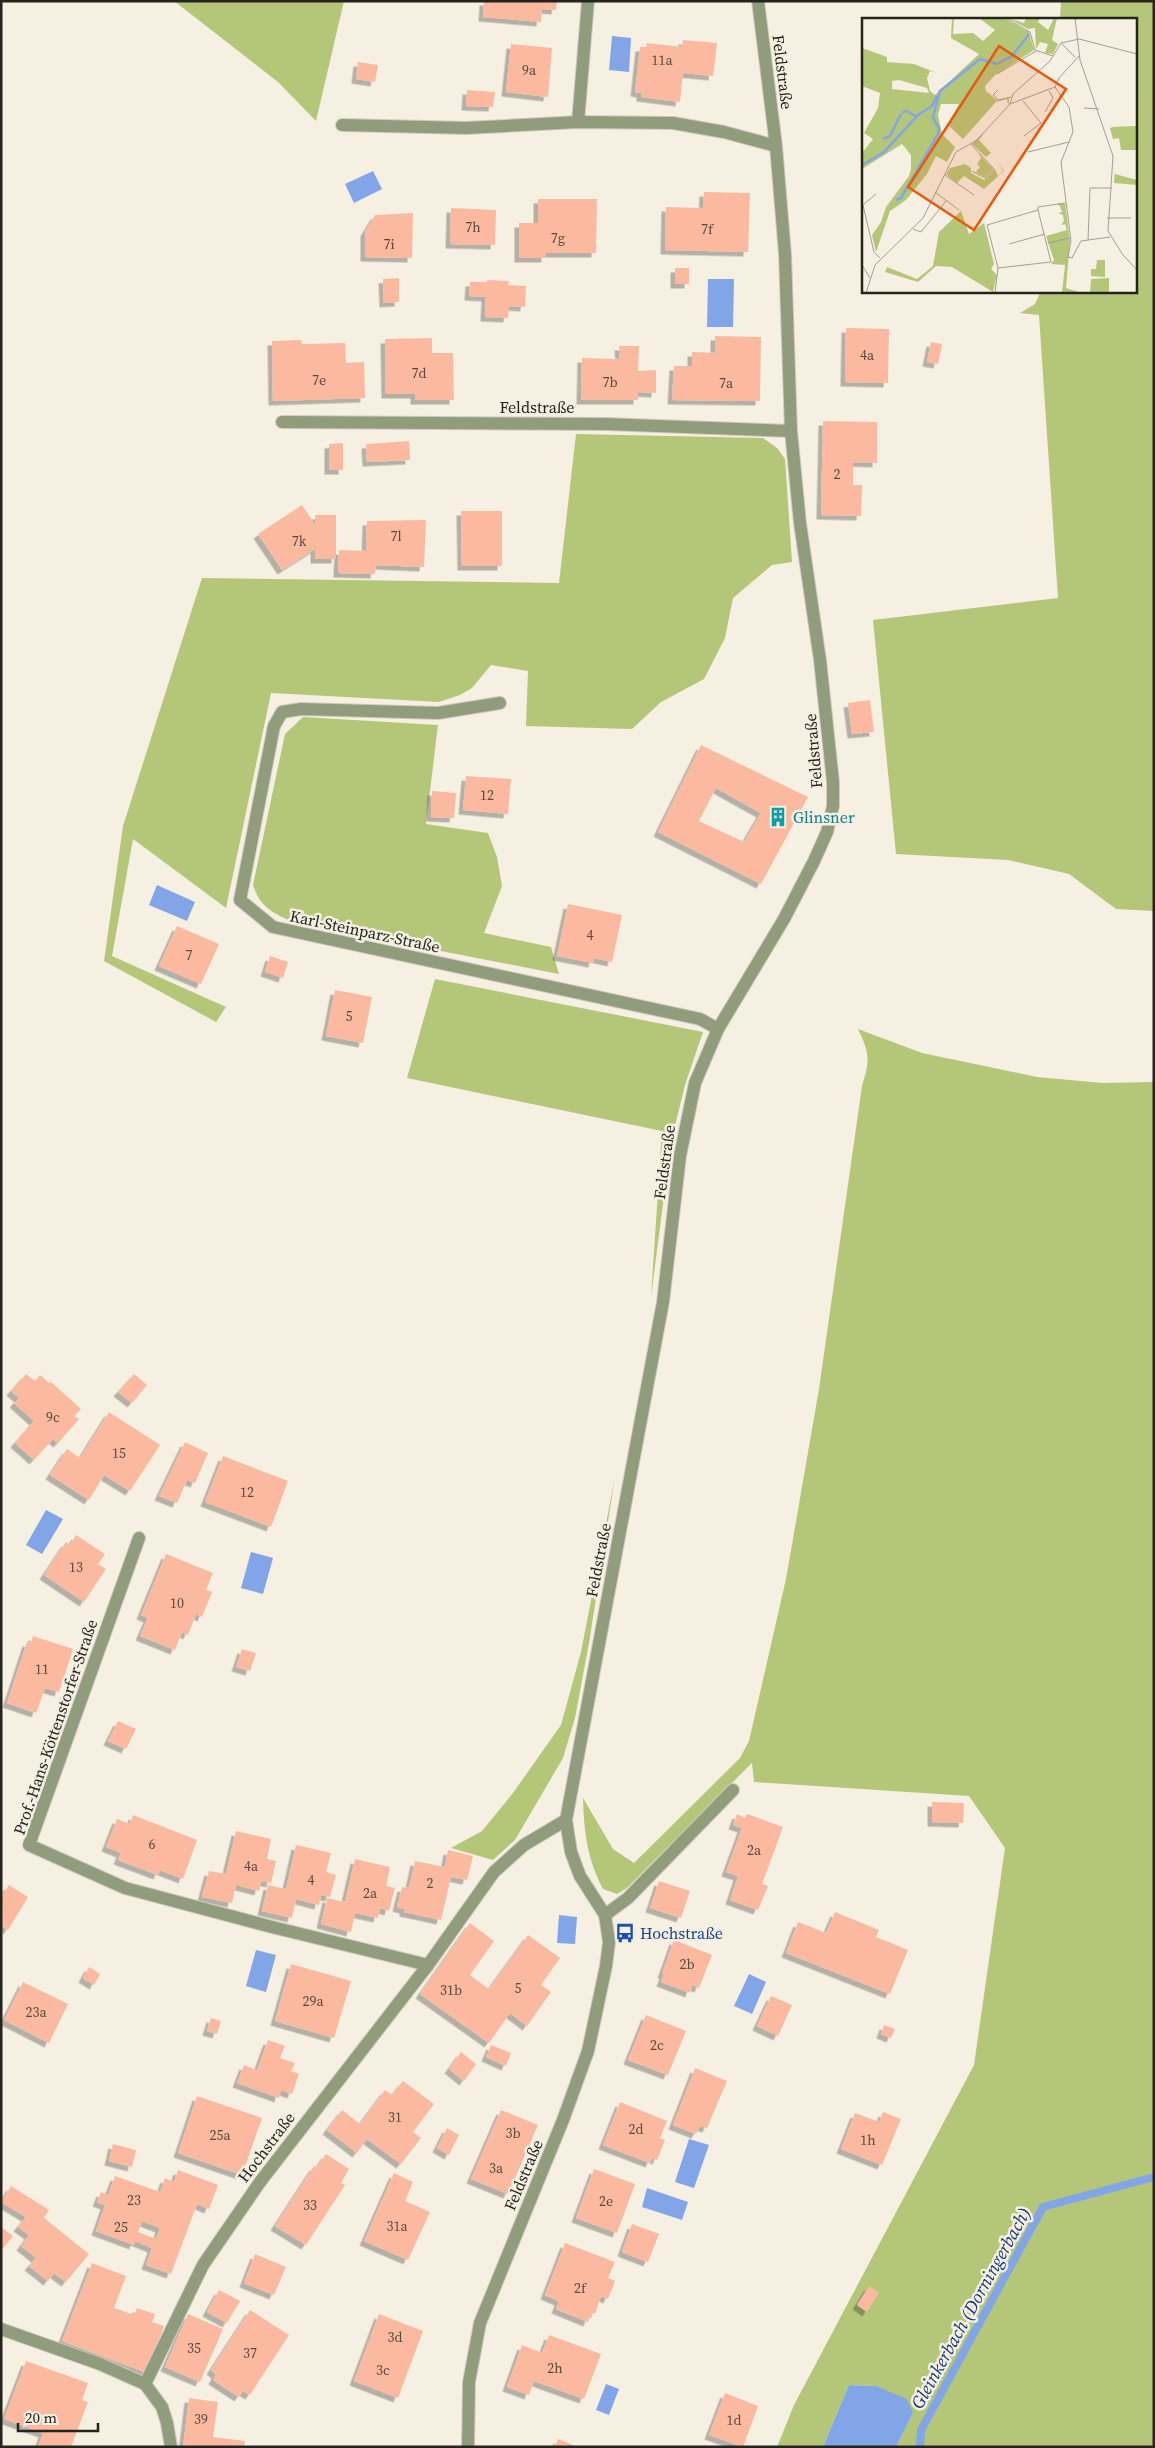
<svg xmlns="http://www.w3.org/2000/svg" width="1155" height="2448" viewBox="0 0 1155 2448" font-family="'Source Serif 4',serif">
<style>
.green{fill:#b4c779}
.water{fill:#82a5e7}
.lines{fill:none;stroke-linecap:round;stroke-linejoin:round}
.stream{stroke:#82a5e7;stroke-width:8}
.building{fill:#fbbaa0;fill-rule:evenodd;filter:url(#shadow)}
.minor-casing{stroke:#d0cbbf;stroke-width:14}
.minor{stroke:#919c7d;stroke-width:12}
.labels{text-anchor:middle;stroke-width:5;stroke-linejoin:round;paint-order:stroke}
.number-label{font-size:14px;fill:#5a493e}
.street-label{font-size:16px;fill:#25231e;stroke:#f5f0e2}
.culture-label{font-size:16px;fill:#0d838f;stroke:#f5f0e2;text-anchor:start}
.transit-label{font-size:16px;fill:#164399;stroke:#f5f0e2;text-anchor:start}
.water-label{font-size:18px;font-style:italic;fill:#123580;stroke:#f5f0e2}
.inset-river{fill:none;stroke:#82a5e7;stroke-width:2.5}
.inset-road{fill:none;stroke:#a29e94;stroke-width:1}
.view{fill:#e8590c;fill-opacity:0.15;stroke:#e8590c;stroke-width:2.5}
.inset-edge{fill:none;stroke:#25231e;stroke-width:2.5}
</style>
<defs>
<filter id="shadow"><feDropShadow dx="-4.5" dy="4.5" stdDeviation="0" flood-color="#0004"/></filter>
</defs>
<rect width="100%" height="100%" fill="#f5f0e2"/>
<!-- green -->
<g class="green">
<path d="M174,1h170l-28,120 -38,-39z"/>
<path d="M1061,1h93v910l-38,-2 -47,-35 -61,-14 -112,-6 -23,-234 185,-22 -19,-283 -19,-2 15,-9 6,-13h95v-272h-76z"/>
<path d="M576,434l187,4 14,10 8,11 7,103 -20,3 -39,33 -8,40 -21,41 -43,23 -29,27 -106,-3 2,-55 -37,-6 -19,23 -12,7 -21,7 -168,-9 -45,215 -93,-69 -21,117 114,51 -10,15 -112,-61 19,-135 79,-248 357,5z"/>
<path d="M303,717l135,8 -12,99 62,9 9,24 5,29 -18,47 67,14 8,27 -266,-52c-20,-9 -33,-15 -40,-37l32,-151z"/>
<path d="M435,979l268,53 -18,53 -14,57 -20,155 11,-166 -255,-53z"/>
<path d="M858,1029l64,24 115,24 66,6 51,-1v1365h-258l17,-34 -37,-27 -27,-1 -26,62h-46l17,-42 180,-340 31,-217 -36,-52 -215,-14 -2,-19 -125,125 -10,6 -14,-5c-16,-31 -19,-57 -20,-91l30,51 21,14 106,-105 9,-17 37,-162 33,-190 43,-303c8,-26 8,-32 -4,-57z"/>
<path d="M615,1477l-26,166 -14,75 -12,40 -48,82 -22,20 -42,-12 31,-17 31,-38 48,-68 20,-73z"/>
</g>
<!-- water -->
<g class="water">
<path d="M612,36l19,2 -2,34 -20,-2z"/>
<path d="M373,171l9,18 -28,14 -9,-19z"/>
<path d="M708,279h26l-1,48h-26z"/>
<path d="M157,885l38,17 -8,19 -38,-16z"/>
<path d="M46,1510l17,9 -21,35 -16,-9z"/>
<path d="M251,1552l22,6 -10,36 -22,-6z"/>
<path d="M559,1915l18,2 -2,27 -18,-1z"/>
<path d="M256,1950l20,5 -10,37 -20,-6z"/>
<path d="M749,1974l17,8 -14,32 -18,-8z"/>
<path d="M689,2139l20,6 -15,43 -19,-6z"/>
<path d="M647,2188l41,14 -6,18 -40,-13z"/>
<path d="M606,2384l13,5 -10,26 -13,-5z"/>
<path d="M849,2385l27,1 31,13 6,14 -17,34h-73z"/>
</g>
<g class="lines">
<!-- stream -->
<path class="stream" d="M920,2447l1,-17 122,-223 111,-30"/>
</g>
<!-- building -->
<g class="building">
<path d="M484,1h73l-1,9 -14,-1 -1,13 -58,-5z"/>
<path d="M683,40l34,3 -4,33 -30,-3 -3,29 -39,-5v-4l-6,-1 5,-45h6l1,-4 35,4z"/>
<path d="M511,44l41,4 -4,49 -42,-5z"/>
<path d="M358,62l20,3 -3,17 -19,-3z"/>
<path d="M467,90l28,2 -2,15 -27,-1z"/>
<path d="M704,192l46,1 -2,59 -83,-2 1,-43 37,1z"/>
<path d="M538,199h59l-1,54h-50v5h-27v-35h19z"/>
<path d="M451,208l45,2 -1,35 -45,-1z"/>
<path d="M413,213l-1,45 -47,-1v-25l10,-17z"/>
<rect x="675" y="268" width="14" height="16"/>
<path d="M399,278v24l-15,1 -1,-24z"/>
<path d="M487,280l22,1 -1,4 18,1 -1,21 -16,-1 -1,12 -23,-1 1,-20 -17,-1 1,-14h17z"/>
<path d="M846,328l43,1 -1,54 -43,-1z"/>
<path d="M715,336l46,1 -1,64 -88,-1 2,-34h18v-14l23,1z"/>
<path d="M432,338v15h21l1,47h-39v-6h-29l-1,-55z"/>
<path d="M301,340l1,4 43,-1 1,20 18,-1 1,36 -92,3 -1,-60z"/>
<path d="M931,342l11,2 -4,20 -11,-2z"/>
<path d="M619,346h20l-1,25 18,-1v23l-18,-1v8h-57l1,-42 38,1z"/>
<path d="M823,421l54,1v41l-24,-1v23h9l-1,31 -40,-1z"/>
<path d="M409,441l1,19 -43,2 -1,-18z"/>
<path d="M343,443v27h-14v-26z"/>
<path d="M302,505l13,20v-10h21v44h-21v-10l-33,21 -24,-36z"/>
<path d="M461,511h41v55h-40z"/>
<path d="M426,520l-2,47 -48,-2 -1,9 -37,-1 1,-23 27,1 1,-30z"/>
<path d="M870,700l4,32 -22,2 -4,-31z"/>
<path d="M701,745l107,52 -47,87 -103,-52zM716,788l45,25 -17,29 -45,-21z"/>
<path d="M466,776l45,3 -3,35 -45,-4z"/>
<path d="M432,791l24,2 -2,25 -23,-1z"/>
<path d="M568,904l54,11 -10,47 -18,-4 -1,5 -36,-7z"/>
<path d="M177,926l42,18 -18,40 -42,-18z"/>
<path d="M270,956l18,6 -5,16 -18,-6z"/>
<path d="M335,990l37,7 -9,46 -37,-7z"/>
<path d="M26,1374l9,7 5,-6 9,8 2,-1 30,27 -7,7 5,3 -21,24 -5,-4 -19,21 -19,-17 19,-22 -20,-18 5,-5 -8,-7z"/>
<path d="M134,1374l13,11 -15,18 -14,-11z"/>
<path d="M109,1412l51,33 -30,46 -26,-16 -15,25 -39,-25 17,-26 13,9z"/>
<path d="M185,1442l23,11 -13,30 -8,-3 -10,23 -18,-7z"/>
<path d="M223,1456l65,25 -17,46 -66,-25z"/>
<path d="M76,1535l29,19 -7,10 8,5 -22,33 -40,-27 22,-33 4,3z"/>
<path d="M166,1554l47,19 -7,17 6,2 -10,25 -6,-3 -8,21 -6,-3 -7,18 -35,-14 8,-18 -7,-3z"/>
<path d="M33,1636l40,13 -14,43 -14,-4 -9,25 -29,-10 20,-61 4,1z"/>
<path d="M242,1649l14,4 -6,18 -14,-4z"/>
<path d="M118,1721l18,8 -10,20 -18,-8z"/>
<path d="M932,1802l32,1 -1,20 -31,-1z"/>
<path d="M737,1814l8,4 2,-4 36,13 -21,57 6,2 -10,24 -28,-10 8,-24 -12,-4 16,-44 -9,-3z"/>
<path d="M133,1815l64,25 -14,39 -23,-9 -2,5 -40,-15 3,-7 -15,-6 11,-28 13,5z"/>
<path d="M236,1831l35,8 -4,20 9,2 -5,22 -10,-2 -2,10 -23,-6 -4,18 -30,-6 7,-26 17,3z"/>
<path d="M296,1845l35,8 -5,19 10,3 -6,22 -9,-2 -2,10 -23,-6 -4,19 -30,-7 6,-26 18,4z"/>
<path d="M448,1850l25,6 -6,24 -16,-3 -10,43 -37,-8v-3l-7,-2 5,-20 7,1 6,-27 30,6z"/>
<path d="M355,1859l35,8 -4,19 9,2 -6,23 -9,-3 -2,10 -23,-5 -4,19 -30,-8 6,-26 18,4z"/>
<path d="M659,1881l31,10 -9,27 -31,-10z"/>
<path d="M9,1885l19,12 -20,33 -7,-4v-29z"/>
<path d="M835,1912l44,18 -3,7 32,13 -18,44 -104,-41 12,-31 28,11z"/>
<path d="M470,1923l24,18 -24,34 19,14 39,-54 32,23 -19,27 10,7 -24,34 -17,-13 -21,30 -69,-49z"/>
<path d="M674,1940l38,15 -13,33 -7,-3 -2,8 -29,-11 3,-8h-2z"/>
<path d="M291,1964l60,17 -17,57 -59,-17z"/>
<path d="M89,1967l11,7 -6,11 -11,-7z"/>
<path d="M23,1982l45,22 -19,39 -45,-23z"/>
<path d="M771,1996l21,9 -14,31 -21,-10z"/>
<path d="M646,2015l40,16 -18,44 -40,-15z"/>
<path d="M211,2018l10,3 -4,13 -10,-3z"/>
<path d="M884,2025l11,4 -4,9 -10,-4z"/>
<path d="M268,2040l17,6 -5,12 15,5 -4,8 8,3 -7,20 -11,-4 -2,8 -42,-15 7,-18 13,5z"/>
<path d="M491,2045l20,8 -5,13 -20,-9z"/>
<path d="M461,2052l15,12 -12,17 -15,-12z"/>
<path d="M695,2068l32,13 -20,47 -7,-2 -4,8 -23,-9z"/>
<path d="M403,2081l31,23 -21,28 8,6 -20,26 -34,-25 -10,14 -30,-23 15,-20 18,14 25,-34 7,5z"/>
<path d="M197,2096l65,22 -20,57 -64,-22z"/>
<path d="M620,2102l47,19 -7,17 5,2 -8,20 -5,-2 -2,5 -47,-18z"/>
<path d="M501,2110l37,15 -30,69 -37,-15z"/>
<path d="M883,2112l18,7 -19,46 -41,-16 14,-36 24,9z"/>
<path d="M447,2128l12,7 -10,20 -12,-7z"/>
<path d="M113,2144l23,6 -4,17 -23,-6z"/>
<path d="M326,2154l23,15 -8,14 4,2 -39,60 -31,-19 39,-60 3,1z"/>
<path d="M594,2169l41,15 -18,49 -41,-15z"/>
<path d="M178,2170l40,15 -9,24 -12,-5 -26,70 -25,-9 6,-17 -17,-7 -1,4 -38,-14 9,-26 -8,-3 4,-10 7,3 7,-19 45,16 5,-14 9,4zM142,2221l18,7 -4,11 -18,-7z"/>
<path d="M394,2173l19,9 -8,19 25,11 -22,48 -44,-19z"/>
<path d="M11,2186l38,24 -5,8 45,36 -23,28 -12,-9 -6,8 -19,-15 7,-8 -15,-12 8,-11 -11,-8 8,-10 -25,-15z"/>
<path d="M632,2224l27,10 -11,28 -26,-10z"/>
<path d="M1,2227l12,9 -12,15z"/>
<path d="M565,2243l50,19 -7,16 7,3 -7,18 -7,-3 -6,18 -4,-1 -3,9 -32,-13 3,-8 -14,-6z"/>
<path d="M255,2254l31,13 -12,28 -30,-12z"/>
<path d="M92,2263l34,13 -12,32 20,7 3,-7 18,6 -3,8 12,4 -17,47 -85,-32z"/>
<path d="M869,2286l10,7 -12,19 -10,-7z"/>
<path d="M219,2290l21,11 -13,22 -20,-11z"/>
<path d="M250,2310l39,25 -39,60 -7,-4 -4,6 -26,-17 3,-6 -5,-4z"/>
<path d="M188,2314l35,15 -23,53 -35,-15z"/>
<path d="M379,2314l44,17 -25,67 -44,-17z"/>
<path d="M549,2335l52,19 -17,45 -50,-18 -5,14 -22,-8 15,-42 20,8z"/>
<path d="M26,2361l62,22 -6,17 6,2 -17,45h-33l5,-14 -39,-14z"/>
<path d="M725,2393l33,13 -15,41 -34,-12z"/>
<path d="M189,2398l29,4 -5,35 32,4 -1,6h-61z"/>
<path d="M558,2439l20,8h-23z"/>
</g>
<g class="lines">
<defs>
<g id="minor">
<path d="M578,122l10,-121"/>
<path d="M342,125l124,3 112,-6 95,1 51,9 52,14"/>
<path d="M282,422l324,2 185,7"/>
<path d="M500,703l-62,10 -137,-4 -19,3 -8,14 -34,174 33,27 427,92 18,10"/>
<path d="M139,1538l-110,307 96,43 147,39 156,38"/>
<path d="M605,1915l23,-17 105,-108"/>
<path d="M1,2329l99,35 45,20 17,23 5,16 4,24"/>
<path d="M145,2384l58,-119 57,-83 168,-217 66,-93 30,-27 42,-25"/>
<path d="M468,2447l1,-65 11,-59 83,-203 25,-69 18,-85 3,-24 -4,-27 -25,-39 -9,-24 -5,-32 97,-518 17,-146 15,-73 23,-54 66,-110 30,-58 13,-29 6,-26v-24l-13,-122 -20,-137 -9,-92 -6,-177 -9,-108 -18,-145"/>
</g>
</defs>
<!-- minor casing -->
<use href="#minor" class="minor-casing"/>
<!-- minor -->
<use href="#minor" class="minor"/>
</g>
<!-- icons -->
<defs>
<symbol id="building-bare" viewBox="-9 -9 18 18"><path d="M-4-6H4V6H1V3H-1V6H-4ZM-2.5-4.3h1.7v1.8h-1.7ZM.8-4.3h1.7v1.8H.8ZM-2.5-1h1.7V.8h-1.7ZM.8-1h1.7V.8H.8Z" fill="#0f9aa8" stroke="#f5f0e2" stroke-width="2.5" paint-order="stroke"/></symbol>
<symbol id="bus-bare" viewBox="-9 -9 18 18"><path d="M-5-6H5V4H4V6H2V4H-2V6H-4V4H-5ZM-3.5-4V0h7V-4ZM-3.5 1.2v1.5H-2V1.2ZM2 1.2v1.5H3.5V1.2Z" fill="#1a4fb4" stroke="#f5f0e2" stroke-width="2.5" paint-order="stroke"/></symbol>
</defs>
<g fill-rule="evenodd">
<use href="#building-bare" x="764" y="803" width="28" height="28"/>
<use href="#bus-bare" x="611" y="1919" width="28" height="28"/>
</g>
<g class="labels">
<!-- number labels -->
<g class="number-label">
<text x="662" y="65">11a</text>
<text x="529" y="75">9a</text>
<text x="473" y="232">7h</text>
<text x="707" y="234">7f</text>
<text x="558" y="243">7g</text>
<text x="389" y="249">7i</text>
<text x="867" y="360">4a</text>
<text x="419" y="378">7d</text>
<text x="319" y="385">7e</text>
<text x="610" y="387">7b</text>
<text x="726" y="388">7a</text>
<text x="837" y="479">2</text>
<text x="396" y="541">7l</text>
<text x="299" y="546">7k</text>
<text x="487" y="800">12</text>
<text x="590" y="940">4</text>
<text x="189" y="960">7</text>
<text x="349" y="1021">5</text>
<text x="53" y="1422">9c</text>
<text x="119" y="1458">15</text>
<text x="247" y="1497">12</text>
<text x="76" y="1572">13</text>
<text x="177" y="1608">10</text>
<text x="42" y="1674">11</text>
<text x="152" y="1849">6</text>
<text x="754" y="1855">2a</text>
<text x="251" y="1871">4a</text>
<text x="311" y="1885">4</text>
<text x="430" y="1888">2</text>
<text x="370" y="1898">2a</text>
<text x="687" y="1969">2b</text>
<text x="518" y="1993">5</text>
<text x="451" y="1995">31b</text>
<text x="313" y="2006">29a</text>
<text x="36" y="2017">23a</text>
<text x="657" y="2050">2c</text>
<text x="395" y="2122">31</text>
<text x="636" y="2134">2d</text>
<text x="513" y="2138">3b</text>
<text x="220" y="2140">25a</text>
<text x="868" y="2145">1h</text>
<text x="496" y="2173">3a</text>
<text x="134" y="2205">23</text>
<text x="606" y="2206">2e</text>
<text x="310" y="2210">33</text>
<text x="397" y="2231">31a</text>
<text x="121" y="2232">25</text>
<text x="580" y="2293">2f</text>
<text x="395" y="2342">3d</text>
<text x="194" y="2353">35</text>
<text x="250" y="2358">37</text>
<text x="555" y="2373">2h</text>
<text x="383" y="2375">3c</text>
<text x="201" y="2424">39</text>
<text x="734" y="2425">1d</text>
</g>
<!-- street labels -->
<g class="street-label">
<text transform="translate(783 72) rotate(83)" y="6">Feldstraße</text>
<text x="537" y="413">Feldstraße</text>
<text transform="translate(813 751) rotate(-95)" y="6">Feldstraße</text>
<text transform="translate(365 931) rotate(12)" y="6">Karl-Steinparz-Straße</text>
<text transform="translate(664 1162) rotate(-82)" y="6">Feldstraße</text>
<text transform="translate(598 1560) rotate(-79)" y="6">Feldstraße</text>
<text transform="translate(55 1727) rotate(-71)" y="6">Prof.-Hans-Köttenstorfer-Straße</text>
<text transform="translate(266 2147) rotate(-53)" y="6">Hochstraße</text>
<text transform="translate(523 2175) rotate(-67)" y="6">Feldstraße</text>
</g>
<!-- culture labels -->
<g class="culture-label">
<text x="793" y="823">Glinsner</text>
</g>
<!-- transit labels -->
<g class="transit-label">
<text x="640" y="1939">Hochstraße</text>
</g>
<!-- water labels -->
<g class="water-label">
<text transform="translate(971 2308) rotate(-61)" y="6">Gleinkerbach (Dorningerbach)</text>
</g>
</g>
<!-- overview -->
<g transform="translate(862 18)">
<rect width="275" height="275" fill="#f5f0e2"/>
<path d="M90,0h2l-1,16 20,-1 10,8 12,-11 -16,-12h25l25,14 5,18 -39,25 -10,11 1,5 11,9 12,-2v5l-1,2 -1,-6 -11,3 -33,37 -15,-14 11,-21h-18l-3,11 4,19 13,13 -8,15 -11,-6 -9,18 -21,26 -16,11 -14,41 -4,-17 9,-13 5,-15 23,-31 5,-17 -3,10v-14l-9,-11 -40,25v-16l11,-14 -9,-6 14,-25 2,-15 -18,-7v-38l25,9v5l27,2 23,9 -7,-2 -3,7 3,13 5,4 44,-41 -28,-16zM37,62l28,8 2,5 -37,-4v-8zM146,0l16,5 2,-5h14l-2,4 10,8 6,-12h3l-5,22 6,4 -5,10 -8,-1 3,-9 -8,-2 -4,7 -1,-21 -7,1zM248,109l26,-1 1,24h-16l-2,-12 -6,1 -3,-11 3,-1zM123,113l-6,9 12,13 -5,4 -14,-13zM116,135l15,16 -8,8 -9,-5 4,-5 -3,-3 4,-6zM137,145l5,8 -20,18 -20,-13 -7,7 -11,-9 4,-6 15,-4 6,4v5l13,7 11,-11 3,7 5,-5zM253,152v4l22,6v5l-23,-2zM203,185l5,39 -4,46 16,5 -20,-1 3,-27 -14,-1 3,-4 -8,-24 21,-6 -2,-6 -4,1 3,-4 -1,-6 -5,-2 4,-1 -2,-6 -4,-2zM99,193l8,23 15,-11 10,41 -3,5 6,6 -4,17 -41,-25 -16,-1 -18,16 -33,-10 2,-5 30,12 16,-13 6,-34zM235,242h8v17l-14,-1v-7h5zM247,260v15h-19l1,-14z" fill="#b4c779" fill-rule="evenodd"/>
<path class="inset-river" d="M40,95l4,-2 10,5M21,121l7,-3 11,-22M0,147l22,-13 34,-37 14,-9 5,-10M34,182l5,-2 37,-64 1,-6 -6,-10 7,-27 40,-32 17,5 15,-8 17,-22"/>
<path class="inset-road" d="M144,0l24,14 5,18 18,6M213,0l5,42 33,96 -5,75 15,24 14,15M199,25l14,14M135,56l39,-23M193,69l14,20 4,25 -12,30 10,79 -3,16 4,1 9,-17 29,-4M136,72l-5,5 6,5 12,-3M161,83l18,22 -17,13M148,86l45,-17 4,-9 20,-22M222,90l15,1M183,94l8,-14 -4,-7M109,126l23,25 -9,9 -13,-7M166,134l41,-10M83,157l29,20M73,174l24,18M0,183l12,51 6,6M2,186l12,-10M245,200h24M51,211l8,3 25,-31M226,222l2,-52h22M186,225l22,-5M147,226l36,-10M0,247l8,13M136,250l53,-6 -13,-52M4,275l9,-28 48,-47 33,-66 21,-12 33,-36 3,-10 37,-33 11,-18 18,-4 58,15M133,275l3,-25 -11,-43 51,-15v-3l27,-4"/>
<path class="view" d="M137,28l67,43 -92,141 -66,-43z"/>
<rect width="275" height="275" class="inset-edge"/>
</g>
<!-- border -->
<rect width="1155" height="2448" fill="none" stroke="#25231e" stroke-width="5"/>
<!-- scale -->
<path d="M18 2423v8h80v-8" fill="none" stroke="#25231e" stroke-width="2.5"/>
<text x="25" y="2423" font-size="15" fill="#25231e" stroke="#f5f0e2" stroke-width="4" paint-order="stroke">20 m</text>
</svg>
